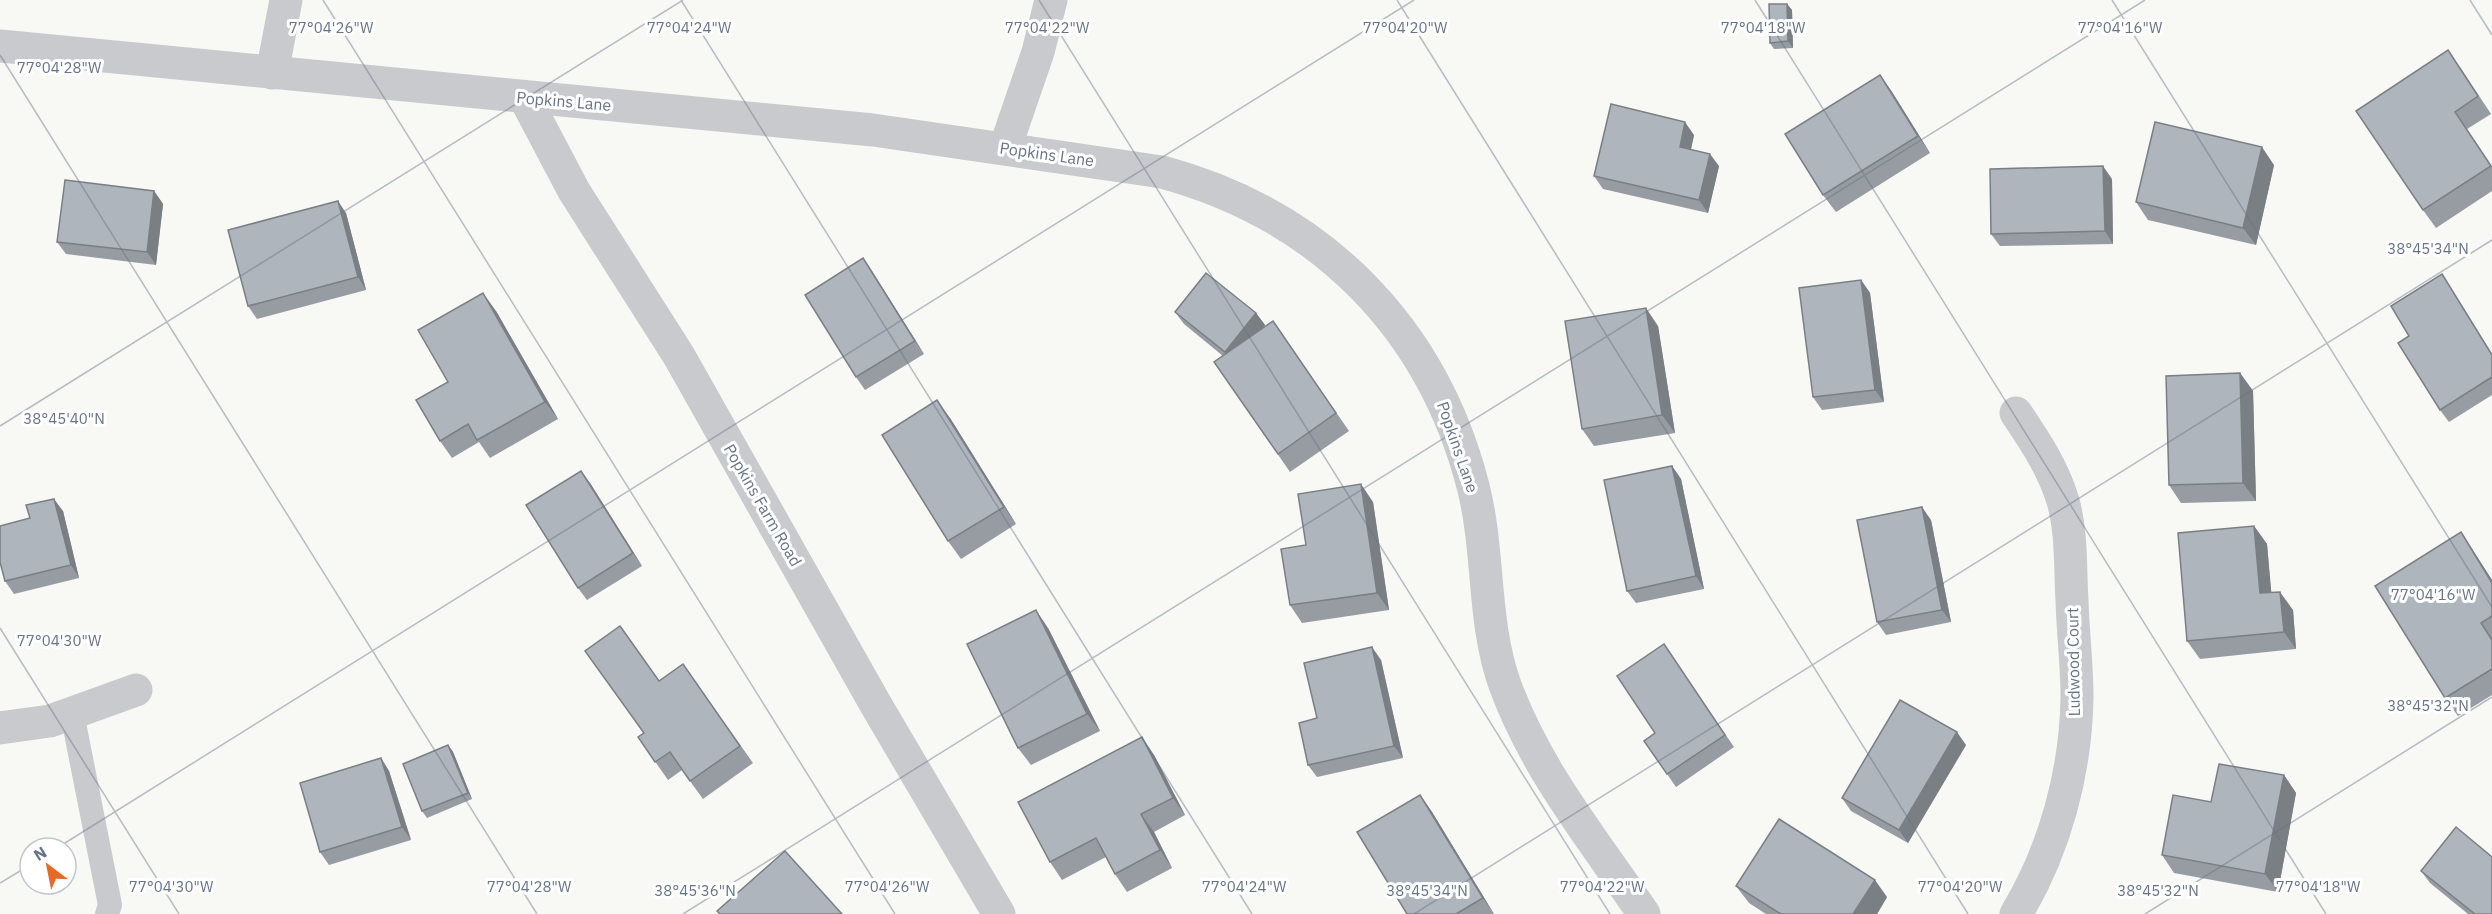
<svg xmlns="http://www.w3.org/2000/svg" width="2492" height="914" viewBox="0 0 2492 914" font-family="'IBM Plex Sans',sans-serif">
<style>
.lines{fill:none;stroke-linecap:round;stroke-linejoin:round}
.service{stroke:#c8cace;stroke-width:24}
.minor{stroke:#c8cace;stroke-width:33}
.wall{fill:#969ca2}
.shaded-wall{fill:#7a7f84}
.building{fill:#aeb5bc;stroke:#7a7f84;stroke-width:1.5}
.ticks{fill:none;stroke:#667487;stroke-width:1.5;stroke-opacity:0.45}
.labels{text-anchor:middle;stroke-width:6;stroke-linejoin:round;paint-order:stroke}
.street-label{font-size:16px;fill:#667487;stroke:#fff}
.ticks-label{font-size:15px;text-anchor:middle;fill:#667487;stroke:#fff;stroke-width:6;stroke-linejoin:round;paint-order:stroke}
</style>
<rect width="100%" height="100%" fill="#f8f8f5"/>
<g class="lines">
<!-- service -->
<path class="service" d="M72,713l38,192 -3,9"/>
<!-- minor -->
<g class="minor">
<path d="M0,46l873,84 289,42c159,43 270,155 311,314 17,66 9,135 32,199 31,85 89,156 139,229"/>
<path d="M272,73l14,-73"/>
<path d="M525,98l49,93 105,165 197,349 123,209"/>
<path d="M1005,148l33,-96 13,-52"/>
<path d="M2016,413c19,28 37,55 47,88 9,32 7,67 9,100 1,32 5,64 5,96 -1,74 -22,153 -61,217"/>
<path d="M0,728l50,-7 86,-31"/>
</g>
</g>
<!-- wall -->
<g class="wall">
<path d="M1787,4l5,6 1,38 -19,1 -4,-6z"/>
<path d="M2460,67l31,47 -24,15 25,37v25l-56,37 -13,-18z"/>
<path d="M1880,75l12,17 38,61 -94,59 -13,-17z"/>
<path d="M1694,135l-3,14 28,17 -11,47 -105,-24 -9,-13z"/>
<path d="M2274,165l-18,80 -108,-25 -12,-18z"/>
<path d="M2112,179l1,65 -113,2 -9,-12z"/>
<path d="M154,191l9,13 -7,61 -90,-11 -9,-12z"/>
<path d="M346,213l20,77 -109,29 -9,-13z"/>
<path d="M863,258l61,96 -59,36 -9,-13z"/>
<path d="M2442,274l50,80v41l-43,27 -9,-12 -31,-74z"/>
<path d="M1861,280l9,13 14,109 -62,8 -9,-13z"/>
<path d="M496,311l62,108 -68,39 -11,-16 -27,16 -12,-17 8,-59z"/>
<path d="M1175,312l81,1 9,12 -2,3 10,-7 76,110 -59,41 -76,-110 9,-6 -39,-32z"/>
<path d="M1658,326l17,107 -81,13 -12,-17z"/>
<path d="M2240,373l13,18 3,110 -75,2 -12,-18z"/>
<path d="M950,418l66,106 -55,35 -13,-18z"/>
<path d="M1672,466l9,13 23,110 -68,14 -9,-12z"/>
<path d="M590,483l52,83 -55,34 -9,-12z"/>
<path d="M1373,502l16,108 -87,13 -12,-18z"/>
<path d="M63,511l16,67 -65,16 -9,-13 25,-63z"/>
<path d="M1931,520l20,102 -65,13 -9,-13z"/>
<path d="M2254,526l13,18 4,49 22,17 3,39 -96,10 -13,-18z"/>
<path d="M2461,532l31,48v115l-34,21 -13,-18z"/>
<path d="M1048,628l52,103 -69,34 -13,-17z"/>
<path d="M1664,644l70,103 -58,40 -32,-46 11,-8z"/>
<path d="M1381,660l22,98 -86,19 -9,-12 9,-47z"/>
<path d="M683,664l70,99 -50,36 -21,-29 -14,10 -30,-43 6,-4 15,-52z"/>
<path d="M448,745l5,7 19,47 -45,19 -5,-7z"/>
<path d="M1966,745l-58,98 -57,-32 -9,-13z"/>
<path d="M1154,755l31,60 -31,17 18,36 -45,24 -12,-18 -9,-17 -44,23 -12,-18z"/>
<path d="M381,758l8,13 22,69 -82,25 -9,-13z"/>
<path d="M2284,775l12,18 -18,99 -104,-19 -12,-18 49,-53z"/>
<path d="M1420,795l12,17 62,102h-87z"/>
<path d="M2421,871l71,43h-24l-38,-31z"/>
<path d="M1736,886l151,11 -10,17h-111l-17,-11z"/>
</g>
<!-- shaded-wall -->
<g class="shaded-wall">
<path d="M1787,4l5,6 1,38 -5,-7z"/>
<path d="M1880,75l12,17 38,61 -12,-17z"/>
<path d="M1685,122l9,13 -5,24 -9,-12z"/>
<path d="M2262,147l12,18 -18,80 -13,-17z"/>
<path d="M1710,154l9,12 -11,47 -9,-13z"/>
<path d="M2103,166l9,13 1,65 -8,-13z"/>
<path d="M154,191l9,13 -7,61 -9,-13z"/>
<path d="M338,201l8,12 20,77 -8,-13z"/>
<path d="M863,258l9,13 52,83 -9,-13z"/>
<path d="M1861,280l9,13 14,109 -9,-12z"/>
<path d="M483,293l13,18 62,108 -13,-17z"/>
<path d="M1646,308l12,18 17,107 -13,-18z"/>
<path d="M1256,313l9,12 -31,39 -9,-12z"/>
<path d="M2240,373l13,18 3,110 -13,-18z"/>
<path d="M937,400l13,18 66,106 -12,-17z"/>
<path d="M1672,466l9,13 23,110 -8,-13z"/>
<path d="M581,471l9,12 52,83 -9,-13z"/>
<path d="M1361,484l12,18 16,108 -12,-17z"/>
<path d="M54,499l9,12 16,67 -8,-13z"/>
<path d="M1922,507l9,13 20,102 -9,-12z"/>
<path d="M2254,526l13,18 6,67 -13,-18z"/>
<path d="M2461,532l31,48v3z"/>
<path d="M2280,592l13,18 3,39 -12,-17z"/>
<path d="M1036,610l12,18 52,103 -13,-17z"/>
<path d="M1372,647l9,13 22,98 -9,-12z"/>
<path d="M1957,732l9,13 -58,98 -9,-13z"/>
<path d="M1142,737l12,18 31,60 -12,-17z"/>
<path d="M448,745l5,7 19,47 -4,-6z"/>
<path d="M381,758l8,13 22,69 -9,-13z"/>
<path d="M2284,775l12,18 -18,99 -13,-18z"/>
<path d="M1420,795l12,17 62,102 -11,-16z"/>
<path d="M1141,814l13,18 18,36 -12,-18z"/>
<path d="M1875,880l12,17 -10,17h-24z"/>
</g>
<!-- building -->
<g class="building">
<path d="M1769,4h18l1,37 -18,2z"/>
<path d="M2448,50l30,46 -23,16 36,54 -68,44 -67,-99z"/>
<path d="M1880,75l38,61 -95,59 -38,-61z"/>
<path d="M1611,104l74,18 -5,25 30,7 -11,46 -105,-24z"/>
<path d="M2155,122l107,25 -19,81 -107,-26z"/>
<path d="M2103,166l2,65 -114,3 -1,-65z"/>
<path d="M65,180l89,11 -7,61 -90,-10z"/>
<path d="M338,201l20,76 -110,29 -20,-76z"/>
<path d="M863,258l52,83 -59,36 -51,-82z"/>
<path d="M1206,273l50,40 -31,39 -50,-40z"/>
<path d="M2442,274l50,81v22l-52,33 -42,-67 11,-7 -18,-30z"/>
<path d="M1861,280l14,110 -62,7 -14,-109z"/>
<path d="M483,293l62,109 -68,38 -9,-16 -28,17 -24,-41 32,-18 -30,-52z"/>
<path d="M1646,308l16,107 -80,14 -17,-108z"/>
<path d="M1273,321l63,92 -58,41 -64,-92z"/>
<path d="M2240,373l3,110 -74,2 -3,-109z"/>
<path d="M937,400l67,107 -56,34 -66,-106z"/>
<path d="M1672,466l24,110 -69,15 -23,-111z"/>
<path d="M581,471l52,82 -55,35 -52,-83z"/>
<path d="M1361,484l16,109 -87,12 -9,-56 25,-4 -8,-51z"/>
<path d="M54,499l17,66 -66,16 -5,-19v-36l30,-8 -4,-13z"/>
<path d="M1922,507l20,103 -65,12 -20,-102z"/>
<path d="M2254,526l6,67 20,-1 4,40 -97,9 -9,-108z"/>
<path d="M2461,532l31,51v33l-11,7 11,17v29l-47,29 -70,-112z"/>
<path d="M1036,610l51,104 -69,34 -51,-104z"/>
<path d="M620,626l39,55 24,-17 57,82 -50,35 -20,-29 -15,10 -17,-25 6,-4 -59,-82z"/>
<path d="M1664,644l61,91 -58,39 -23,-33 11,-8 -38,-57z"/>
<path d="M1372,647l22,99 -86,19 -9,-42 18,-5 -13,-55z"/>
<path d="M1900,700l57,32 -58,98 -57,-32z"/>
<path d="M1142,737l31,61 -32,16 19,36 -45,24 -19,-36 -46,24 -32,-60z"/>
<path d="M448,745l20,48 -46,18 -19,-47z"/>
<path d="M381,758l21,69 -82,25 -20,-69z"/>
<path d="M2219,764l65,11 -19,99 -103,-19 11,-60 38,7z"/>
<path d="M1420,795l63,103 -27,16h-49l-50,-82z"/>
<path d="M1779,819l96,61 -22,34h-72l-45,-28z"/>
<path d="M2456,827l36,30v57h-17l-54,-43z"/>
<path d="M785,851l57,63h-122l-3,-3z"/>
</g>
<!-- ticks -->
<path class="ticks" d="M323,0l572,914M681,0l571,914M1039,0l571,914M1397,0l571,914M1755,0l571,914M2112,0l380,607M2470,0l22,35M0,55l537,859M0,426l683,-426M0,628l179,286M57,848l1357,-848M0,883l30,-18M683,914l1462,-914M1414,914l1078,-674M2145,914l347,-217"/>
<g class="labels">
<!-- street labels -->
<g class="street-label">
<text transform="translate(564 101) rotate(5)" y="6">Popkins Lane</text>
<text transform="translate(1047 154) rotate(8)" y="6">Popkins Lane</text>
<text transform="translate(1458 447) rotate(71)" y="6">Popkins Lane</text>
<text transform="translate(763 505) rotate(60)" y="6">Popkins Farm Road</text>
<text transform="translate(2073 662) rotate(-91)" y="6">Ludwood Court</text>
</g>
</g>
<g class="ticks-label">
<text x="331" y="33">77°04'26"W</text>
<text x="1047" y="33">77°04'22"W</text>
<text x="1405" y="33">77°04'20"W</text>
<text x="1763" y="33">77°04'18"W</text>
<text x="689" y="33">77°04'24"W</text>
<text x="2120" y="33">77°04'16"W</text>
<text x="59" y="73">77°04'28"W</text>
<text x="2428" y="254">38°45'34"N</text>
<text x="64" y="424">38°45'40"N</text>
<text x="2433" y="600">77°04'16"W</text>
<text x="59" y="646">77°04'30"W</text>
<text x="2428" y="711">38°45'32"N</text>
<text x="171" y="892">77°04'30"W</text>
<text x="529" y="892">77°04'28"W</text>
<text x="887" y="892">77°04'26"W</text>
<text x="1244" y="892">77°04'24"W</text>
<text x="1602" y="892">77°04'22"W</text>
<text x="1960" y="892">77°04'20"W</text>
<text x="2318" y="892">77°04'18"W</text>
<text x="695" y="896">38°45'36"N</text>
<text x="1427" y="896">38°45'34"N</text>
<text x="2158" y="896">38°45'32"N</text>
</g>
<!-- north arrow -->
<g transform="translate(48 866) rotate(328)"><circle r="28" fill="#ffffff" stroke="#c2c7cf" stroke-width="1.5"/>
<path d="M0-4.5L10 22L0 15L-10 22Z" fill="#e66a27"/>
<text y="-9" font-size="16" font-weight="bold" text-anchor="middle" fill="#667487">N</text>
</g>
</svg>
